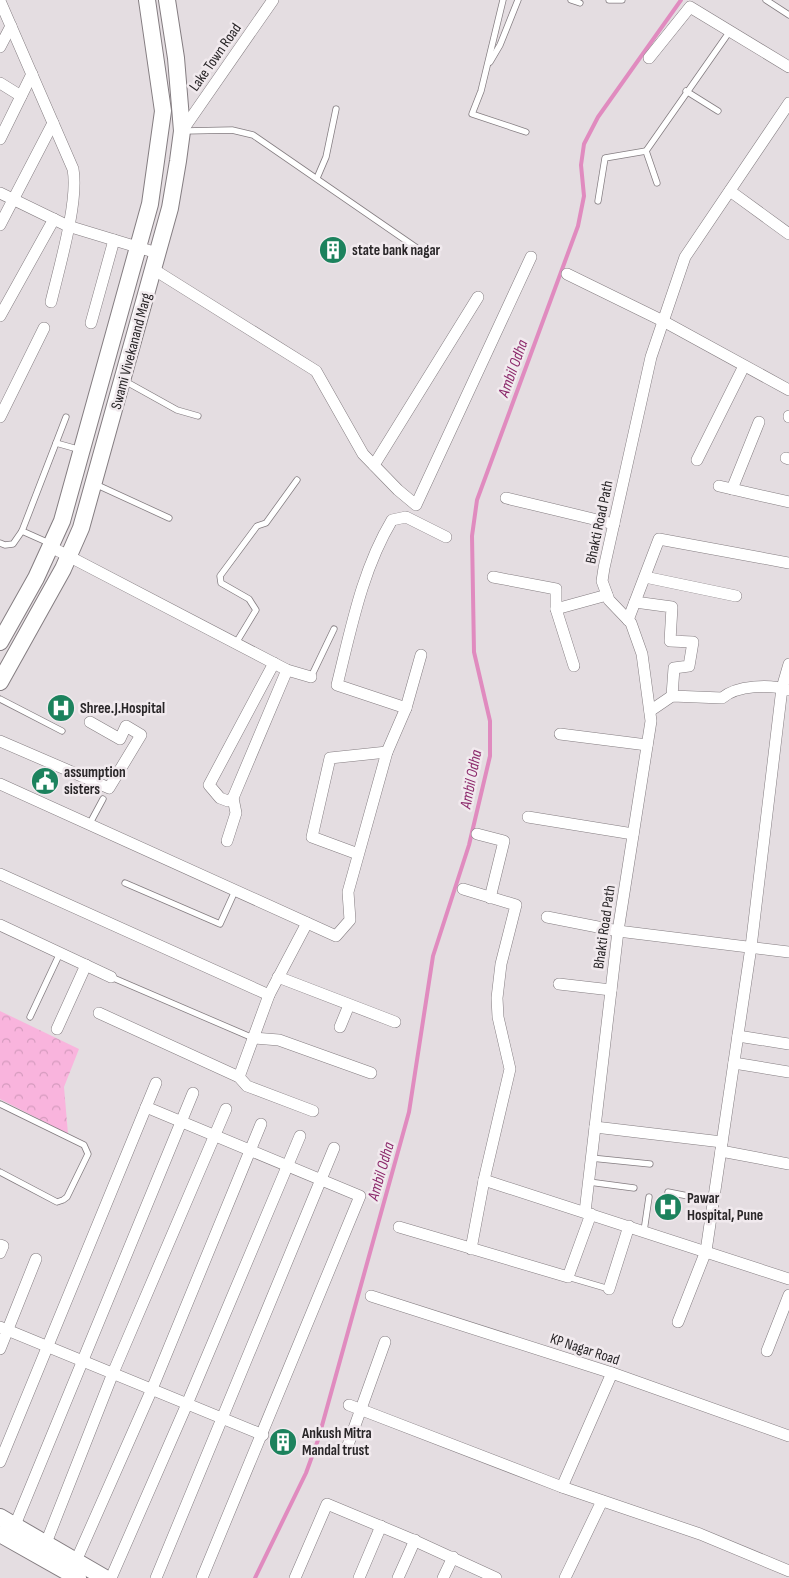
<svg xmlns="http://www.w3.org/2000/svg" width="789" height="1578" viewBox="0 0 789 1578" font-family="'Sofia Sans Condensed',sans-serif">
<style>
.park{fill:url(#park-crowns)}
.lines{fill:none;stroke-linecap:round;stroke-linejoin:round}
.stream{stroke:#e08bbf;stroke-width:4}
.lane-casing{stroke:#847d81;stroke-width:7}
.street-casing{stroke:#847d81;stroke-width:12}
.secondary-casing{stroke:#847d81;stroke-width:18}
.lane{stroke:#fff;stroke-width:5.5}
.street{stroke:#fff;stroke-width:11}
.secondary{stroke:#fff;stroke-width:16}
.labels{text-anchor:middle;stroke-width:5;stroke-linejoin:round;paint-order:stroke}
.street-label{font-size:15px;fill:#292628;stroke:#f1eaee}
.poi-label{font-size:15px;font-weight:bold;fill:#292628;stroke:#f1eaee;text-anchor:start}
.water-label{font-size:16px;font-style:italic;fill:#8c2a6c;stroke:#f1eaee}
</style>
<defs>
<pattern id="park-crowns" width="20" height="18" patternUnits="userSpaceOnUse" patternTransform="scale(1.25)"><rect width="20" height="18" fill="#f9b4dd"/><path d="M2 6a3 3 0 1 1 6 0M12 15a3 3 0 1 1 6 0" fill="none" stroke="#d59bbe"/></pattern>
</defs>
<rect width="100%" height="100%" fill="#e4dde1"/>
<!-- park -->
<path class="park" d="M0,1011l79,38 -15,38 4,47 -68,-35z"/>
<g class="lines">
<!-- stream -->
<path class="stream" d="M255,1578l51,-105 12,-33 91,-328 24,-156 36,-111 21,-89v-35l-16,-69 -2,-116 5,-36 101,-274 6,-30 -3,-31 3,-21 14,-27 83,-117"/>
<defs>
<g id="lane">
<path d="M503,0l-22,91 -9,23 54,18"/>
<path d="M571,0l9,3"/>
<path d="M609,0h13"/>
<path d="M766,0l23,15"/>
<path d="M490,62l10,-17 18,-45"/>
<path d="M686,91l32,20"/>
<path d="M184,131l48,-1 21,5 174,120"/>
<path d="M646,151l11,32"/>
<path d="M317,178l9,-21 10,-48"/>
<path d="M598,201l7,-43 41,-7 84,-120"/>
<path d="M123,380l54,30 21,6"/>
<path d="M56,443l10,-26"/>
<path d="M95,484l74,34"/>
<path d="M0,543l5,2 8,-1 9,-13"/>
<path d="M49,543l-27,-12 34,-88 25,7"/>
<path d="M236,643l20,-33 -7,-11 -28,-16 -1,-7 37,-50 9,-3 31,-43"/>
<path d="M311,677l23,-48"/>
<path d="M0,699l62,32"/>
<path d="M89,825l14,-26"/>
<path d="M125,883l95,41 15,-33"/>
<path d="M111,977l142,61"/>
<path d="M30,1017l30,-64"/>
<path d="M0,1104l84,41 4,9 -21,43 -4,3 -6,2 -57,-30"/>
<path d="M591,1158l59,6"/>
<path d="M589,1182l45,6"/>
<path d="M668,1192l45,9"/>
<path d="M644,1231l5,-34"/>
<path d="M568,1277l41,12"/>
</g>
<g id="street">
<path d="M0,1l73,168c6,32 -14,99 -22,133"/>
<path d="M0,47l11,-21"/>
<path d="M649,58l41,-51 99,60"/>
<path d="M0,83l21,13"/>
<path d="M182,131l91,-131"/>
<path d="M0,139l32,-65"/>
<path d="M730,191l59,43"/>
<path d="M0,193l68,33 89,27"/>
<path d="M0,225l53,-102"/>
<path d="M153,269l163,102 47,83 35,36 18,15 115,-248"/>
<path d="M567,274l96,47 126,69"/>
<path d="M0,316l54,-97"/>
<path d="M91,323l23,-83"/>
<path d="M789,416v1"/>
<path d="M0,417l44,-89"/>
<path d="M786,458l3,1"/>
<path d="M697,460l47,-94"/>
<path d="M374,465l104,-168"/>
<path d="M719,486l70,16"/>
<path d="M732,489l27,-67"/>
<path d="M506,498l108,26"/>
<path d="M51,547l236,123 24,7"/>
<path d="M493,577l63,12v20"/>
<path d="M645,577l91,19"/>
<path d="M635,602l37,5 -2,34 23,1 -4,24 -15,2 -2,28"/>
<path d="M628,620l31,-81 130,24"/>
<path d="M274,663l-65,122 11,13 8,3 5,-3 54,-128"/>
<path d="M574,666l-18,-57 51,-14"/>
<path d="M406,708l-69,-23c14,-56 25,-115 55,-165l14,-3 40,20"/>
<path d="M650,711l22,-15 50,2c15,-13 49,-14 66,-8"/>
<path d="M560,734l87,11"/>
<path d="M0,741l109,47 32,-53 -15,-9 -6,13 -30,-17"/>
<path d="M0,784l336,152 14,-16 -2,-28 39,-140 19,-44 15,-53"/>
<path d="M528,817l105,17"/>
<path d="M477,834l27,7 -14,57"/>
<path d="M227,841l9,-28 -3,-15"/>
<path d="M358,854l-46,-17 18,-79 57,-6"/>
<path d="M0,874l269,121"/>
<path d="M463,889l53,16 -15,59 -4,34 1,19 12,52 -26,111 -13,69"/>
<path d="M547,917l71,14 171,21"/>
<path d="M0,925l111,52"/>
<path d="M278,977l117,45"/>
<path d="M559,984l52,6"/>
<path d="M99,1013l140,64 8,9 66,25"/>
<path d="M340,1027l9,-22"/>
<path d="M57,1029l29,-64"/>
<path d="M738,1036l51,8"/>
<path d="M253,1038l26,2 92,33"/>
<path d="M734,1063l55,9"/>
<path d="M239,1077l30,-82 38,-72"/>
<path d="M146,1107l214,89 -158,382"/>
<path d="M595,1127l127,15"/>
<path d="M721,1151l68,13"/>
<path d="M484,1180l305,99"/>
<path d="M585,1212l33,-281 33,-210 -9,-67 -11,-31 -22,-23 -7,-19 2,-13 47,-211 34,-100 104,-154"/>
<path d="M399,1227l169,50 23,-63"/>
<path d="M0,1245l3,1 -3,7"/>
<path d="M609,1289l20,-63"/>
<path d="M371,1296l241,77 177,63"/>
<path d="M678,1322l28,-71 45,-304 31,-259 7,-24"/>
<path d="M0,1327l263,108"/>
<path d="M0,1349l36,-90"/>
<path d="M767,1351l22,-56"/>
<path d="M349,1405l213,82 138,47 89,37"/>
<path d="M348,1445l37,-103"/>
<path d="M0,1462l156,-379"/>
<path d="M562,1487l50,-114"/>
<path d="M15,1525l178,-432"/>
<path d="M46,1543l67,-170 113,-264"/>
<path d="M76,1561l76,-172 109,-265"/>
<path d="M111,1578l76,-174 113,-268"/>
<path d="M156,1578l178,-430"/>
<path d="M295,1578l32,-74 84,35 85,39"/>
<path d="M359,1578l22,-52"/>
<path d="M398,1578l17,-38"/>
<path d="M443,1578l10,-21"/>
<path d="M565,1578l37,-77"/>
</g>
<g id="secondary">
<path d="M0,642l36,-64 26,-57 88,-317 13,-93 -16,-111"/>
<path d="M0,682l63,-113 18,-41 89,-320 8,-47 4,-30 -6,-73 -9,-58"/>
<path d="M0,1517l105,61"/>
<path d="M0,1534l78,44"/>
</g>
</defs>
<!-- lane casing -->
<use href="#lane" class="lane-casing"/>
<!-- street casing -->
<use href="#street" class="street-casing"/>
<!-- secondary casing -->
<use href="#secondary" class="secondary-casing"/>
<!-- lane -->
<use href="#lane" class="lane"/>
<!-- street -->
<use href="#street" class="street"/>
<!-- secondary -->
<use href="#secondary" class="secondary"/>
</g>
<!-- icons -->
<defs>
<symbol id="building-disc" viewBox="-11 -11 22 22"><circle r="9.5" fill="#1c825d" stroke="#f1eaee"/><path d="M-4-6H4V6H1V3H-1V6H-4ZM-2.5-4.3h1.7v1.8h-1.7ZM.8-4.3h1.7v1.8H.8ZM-2.5-1h1.7V.8h-1.7ZM.8-1h1.7V.8H.8Z" fill="#fff"/></symbol>
<symbol id="hospital-disc" viewBox="-11 -11 22 22"><circle r="9.5" fill="#1c825d" stroke="#f1eaee"/><path d="M-5-5h3v3.5h4V-5h3V5h-3V1.5h-4V5h-3Z" fill="#fff"/></symbol>
<symbol id="civic-disc" viewBox="-11 -11 22 22"><circle r="9.5" fill="#1c825d" stroke="#f1eaee"/><path d="M-.6-6.5H3V-4.5H.6V-3L4-1V1h2V6H-6V1h2V-1L-.6-3ZM-1.2 2.5V6h2.4V2.5Z" fill="#fff"/></symbol>
</defs>
<g fill-rule="evenodd">
<use href="#building-disc" x="317" y="234" width="32" height="32"/>
<use href="#hospital-disc" x="45" y="692" width="32" height="32"/>
<use href="#civic-disc" x="29" y="765" width="32" height="32"/>
<use href="#hospital-disc" x="652" y="1191" width="32" height="32"/>
<use href="#building-disc" x="267" y="1426" width="32" height="32"/>
</g>
<g class="labels">
<!-- street labels -->
<g class="street-label">
<text transform="translate(215 57) rotate(-55)" y="5">Lake Town Road</text>
<text transform="translate(131 351) rotate(-75)" y="5">Swami Vivekanand Marg</text>
<text transform="translate(599 522) rotate(-78)" y="5">Bhakti Road Path</text>
<text transform="translate(604 927) rotate(-82)" y="5">Bhakti Road Path</text>
<text transform="translate(585 1349) rotate(18)" y="5">KP Nagar Road</text>
</g>
<!-- poi labels -->
<g class="poi-label">
<text x="352" y="255">state bank nagar</text>
<text x="80" y="713">Shree.J.Hospital</text>
<text x="64" y="777">assumption<tspan x="64" dy="17">sisters</tspan></text>
<text x="687" y="1203">Pawar<tspan x="687" dy="17">Hospital, Pune</tspan></text>
<text x="302" y="1438">Ankush Mitra<tspan x="302" dy="17">Mandal trust</tspan></text>
</g>
<!-- water labels -->
<g class="water-label">
<text transform="translate(512 368) rotate(-70)" y="6">Ambil Odha</text>
<text transform="translate(470 779) rotate(-79)" y="6">Ambil Odha</text>
<text transform="translate(380 1171) rotate(-74)" y="6">Ambil Odha</text>
</g>
</g>
</svg>
